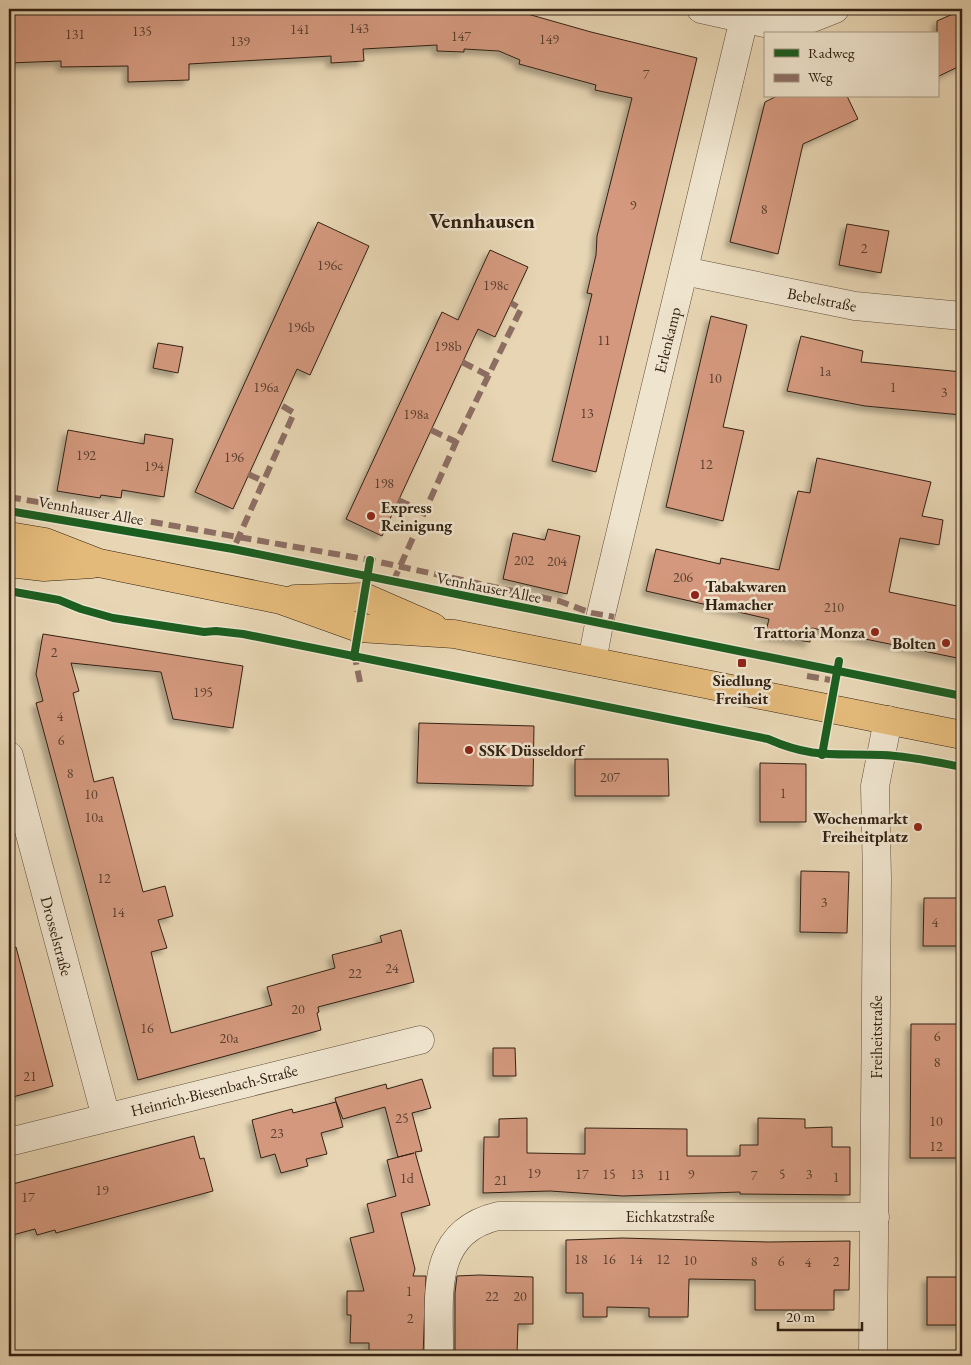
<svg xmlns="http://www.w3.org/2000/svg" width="971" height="1365" viewBox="0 0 971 1365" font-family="'EB Garamond',serif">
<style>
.building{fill:#d3987d;stroke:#322113;filter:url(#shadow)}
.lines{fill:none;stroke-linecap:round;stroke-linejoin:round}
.minor-casing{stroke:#5f4e3b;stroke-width:29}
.major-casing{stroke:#322113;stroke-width:29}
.minor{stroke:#efe4ce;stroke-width:28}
.major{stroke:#e4ba7a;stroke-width:28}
.quiet{stroke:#8d6e63;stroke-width:6;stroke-dasharray:12 6;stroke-linecap:butt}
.cycleway-casing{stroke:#efe4ce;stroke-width:11}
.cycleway{stroke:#1b5e20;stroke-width:8}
.poi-dot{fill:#8f2418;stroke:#efe4ce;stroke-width:2}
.labels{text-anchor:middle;stroke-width:5;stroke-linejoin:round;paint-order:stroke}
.number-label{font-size:14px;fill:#5a3f2e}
.street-label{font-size:16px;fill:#322113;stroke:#efe4ce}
.poi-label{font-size:16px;font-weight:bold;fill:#322113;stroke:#efe4ce;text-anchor:start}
.district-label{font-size:21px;font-weight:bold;fill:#322113;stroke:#efe4ce}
</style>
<defs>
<filter id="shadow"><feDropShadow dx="-4.5" dy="4.5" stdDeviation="2.5" flood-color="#0004"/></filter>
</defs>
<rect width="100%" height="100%" fill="#e7d5b3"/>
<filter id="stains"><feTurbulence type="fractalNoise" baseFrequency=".004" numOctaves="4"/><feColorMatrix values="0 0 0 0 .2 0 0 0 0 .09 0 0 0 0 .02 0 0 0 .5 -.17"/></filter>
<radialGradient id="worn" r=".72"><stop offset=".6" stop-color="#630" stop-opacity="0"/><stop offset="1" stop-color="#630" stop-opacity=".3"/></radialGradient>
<!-- building -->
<g class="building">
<path d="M54,9h456l81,23 106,26 -101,414 -44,-11 40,-167 -5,-1 9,-38 1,-19 35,-138 -37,-8 1,-5 -77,-21 1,-4 -21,-9 -35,-2v3l-27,-1v-6l-74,4 1,12 -33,2v-7l-142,8v16l-61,2v-16l-67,1v-6l-52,2v-52z"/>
<path d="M962,10v55l-25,12v-56z"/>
<path d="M777,96h70l11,23 -55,25 -25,110 -48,-12 35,-140z"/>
<path d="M318,222l51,24 -59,129 -13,-6 -64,140 -38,-17z"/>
<path d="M847,224l42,7 -8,42 -42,-8z"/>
<path d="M490,250l38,17 -33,70 -17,-8 -96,207 -36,-17 96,-207 16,8z"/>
<path d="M711,316l36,9 -24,102 21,4 -21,90 -57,-14z"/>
<path d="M801,336l62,15 -2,11 101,10v43l-97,-9 -78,-15z"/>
<path d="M158,343l25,4 -5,26 -25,-5z"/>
<path d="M68,430l76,14 1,-10 28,5 -9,58 -42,-7 -1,8 -20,-3 -1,3 -43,-7z"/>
<path d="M817,458l114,24 -9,34 21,4 -4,25 -39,-7 -11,54 73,15v52l-150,-31 -2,14 -45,-7 4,-16 -123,-28 10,-42 64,15 1,-6 58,12 19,-79 12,2z"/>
<path d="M548,529l32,7 -13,58 -64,-15 10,-46 32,7z"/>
<path d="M43,634l200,32 -10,62 -60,-9 -12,-47 -90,-9 8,28 -6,2 21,89 19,-5 30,115 22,-6 8,30 -15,4 9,28 -16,4 20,81 101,-28 -5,-18 68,-19 -3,-13 50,-13 -2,-6 21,-6 13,52 -96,25 1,5 -2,1 4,17 -183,50 -102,-377 7,-2 -7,-27z"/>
<path d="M419,723l115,3 -1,60 -116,-3z"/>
<path d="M575,759h93l1,37h-94z"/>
<path d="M760,763l46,1v58h-46z"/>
<path d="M801,871l48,1 -2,61 -47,-1z"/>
<path d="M924,898h38v48h-39z"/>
<path d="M16,947l37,139 -44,12v-150z"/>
<path d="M911,1024h51v134h-52z"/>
<path d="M493,1048h22l1,28h-23z"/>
<path d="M422,1079l9,29 -19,5 10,38 -7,1 15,53 -29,8 14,56 -2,7h13l-3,80h-54v-13h-19l1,-28h-4v-24h17l-14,-53 24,-6 -7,-28 29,-8 -9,-36 27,-7 -16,4 -13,-50 -42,12 -7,-17 7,25 -22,6 6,21 -21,5 2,7 -27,7 -6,-19 -14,4 -9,-38 40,-11 1,4 43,-11 -1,-4 51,-14 1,5z"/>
<path d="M527,1118v35l58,1v-26l102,1v27h53v-11h18v-27l47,1v9l27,-1v20h18v48l-110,-1v-2l-117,4 -73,-5 -67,2 1,-56h15v-18z"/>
<path d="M194,1136l6,23 4,-1 9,33 -157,42 -1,-3 -18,5 -2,-6 -26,7v-51z"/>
<path d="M622,1238l146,4 82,-1 -1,49h-15v20h-79v-30l-66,-1 -1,38h-39v-9l-42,-1v10h-24v-24h-17v-53z"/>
<path d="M479,1275l54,2v47h-15l-1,30h-62v-61l2,-17z"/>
<rect x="927" y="1277" width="35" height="48"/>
</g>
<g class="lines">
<defs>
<g id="minor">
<path d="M701,9l68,15h28l38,-15"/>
<path d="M684,271l171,35 107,10"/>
<path d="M592,661l9,-47 143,-595"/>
<path d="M9,756l97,361"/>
<path d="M9,1142l411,-102"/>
<path d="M439,1356c1,-56 -12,-123 59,-140l377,1"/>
<path d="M873,1356l4,-478 -2,-92 13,-66"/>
</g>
<g id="major">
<path d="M9,536l36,6 54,21 182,37 78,28 95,6 508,101"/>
<path d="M9,563l35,4 48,-3"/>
<path d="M295,599l69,-2 69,30"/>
</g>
</defs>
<!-- minor casing -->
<use href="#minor" class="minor-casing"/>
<!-- major casing -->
<use href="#major" class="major-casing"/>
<!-- minor -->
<use href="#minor" class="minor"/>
<!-- major -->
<use href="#major" class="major"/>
<!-- quiet -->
<g class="quiet">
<path d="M462,362l27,14"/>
<path d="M431,430l25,12"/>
<path d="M248,474l15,7"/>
<path d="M9,497l361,63 189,41 32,12 23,4"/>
<path d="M398,500l27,12"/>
<path d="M236,543l58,-130 -13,-8"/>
<path d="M393,582l63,-140 65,-133 -10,-6"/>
<path d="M354,653l6,29"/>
<path d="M807,676l29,5"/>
</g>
<defs>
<g id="cycleway">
<path d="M9,511l224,38 729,147"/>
<path d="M9,591l50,9 22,9 32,9 91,14 12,-1 27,3 525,105c45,20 67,14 114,16 27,1 54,7 80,12"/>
<path d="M354,657l16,-97"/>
<path d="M822,755l17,-94"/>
</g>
</defs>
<!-- cycleway casing -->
<use href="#cycleway" class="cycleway-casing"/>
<!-- cycleway -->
<use href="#cycleway" class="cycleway"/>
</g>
<!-- markers -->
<g class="poi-dot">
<circle cx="371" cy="516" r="5"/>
<circle cx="695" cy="595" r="5"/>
<circle cx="875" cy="632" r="5"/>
<circle cx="946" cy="643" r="5"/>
<rect x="737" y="658" width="10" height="10" rx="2.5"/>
<circle cx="469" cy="750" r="5"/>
<circle cx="918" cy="827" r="5"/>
</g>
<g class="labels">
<!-- number labels -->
<g class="number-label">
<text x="359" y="33">143</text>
<text x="300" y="34">141</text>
<text x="142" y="36">135</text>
<text x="75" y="39">131</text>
<text x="461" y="41">147</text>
<text x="549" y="44">149</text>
<text x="240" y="46">139</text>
<text x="646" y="79">7</text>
<text x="633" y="210">9</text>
<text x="764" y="214">8</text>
<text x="864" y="253">2</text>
<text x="330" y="270">196c</text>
<text x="496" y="290">198c</text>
<text x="301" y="332">196b</text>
<text x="604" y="345">11</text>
<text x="448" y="351">198b</text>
<text x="825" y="376">1a</text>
<text x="715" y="383">10</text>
<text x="266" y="392">196a</text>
<text x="893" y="392">1</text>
<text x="944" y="397">3</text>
<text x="587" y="418">13</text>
<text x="416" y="419">198a</text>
<text x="86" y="460">192</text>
<text x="234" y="462">196</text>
<text x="706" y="469">12</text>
<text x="154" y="471">194</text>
<text x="384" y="488">198</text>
<text x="524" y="565">202</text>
<text x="557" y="566">204</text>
<text x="683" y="582">206</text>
<text x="834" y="612">210</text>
<text x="54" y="657">2</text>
<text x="203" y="697">195</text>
<text x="60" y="721">4</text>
<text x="61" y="745">6</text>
<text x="70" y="778">8</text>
<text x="610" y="782">207</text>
<text x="783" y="798">1</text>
<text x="91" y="799">10</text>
<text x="94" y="822">10a</text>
<text x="104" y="883">12</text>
<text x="824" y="907">3</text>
<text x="118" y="917">14</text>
<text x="935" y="927">4</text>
<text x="392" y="973">24</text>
<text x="355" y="978">22</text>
<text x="298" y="1014">20</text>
<text x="147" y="1033">16</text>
<text x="937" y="1041">6</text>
<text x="229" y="1043">20a</text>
<text x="937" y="1067">8</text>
<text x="30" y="1081">21</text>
<text x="402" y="1123">25</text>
<text x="936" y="1126">10</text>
<text x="277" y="1138">23</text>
<text x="936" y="1151">12</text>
<text x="534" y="1178">19</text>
<text x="582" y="1179">17</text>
<text x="609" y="1179">15</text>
<text x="637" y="1179">13</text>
<text x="691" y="1179">9</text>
<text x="782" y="1179">5</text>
<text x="809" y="1179">3</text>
<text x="664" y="1180">11</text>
<text x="754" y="1180">7</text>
<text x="836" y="1182">1</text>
<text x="407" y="1183">1d</text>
<text x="501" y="1185">21</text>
<text x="102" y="1195">19</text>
<text x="28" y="1202">17</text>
<text x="581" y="1264">18</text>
<text x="609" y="1264">16</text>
<text x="636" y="1264">14</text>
<text x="663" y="1264">12</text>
<text x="690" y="1265">10</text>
<text x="754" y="1266">8</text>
<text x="781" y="1266">6</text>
<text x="836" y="1266">2</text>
<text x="808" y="1267">4</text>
<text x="409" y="1296">1</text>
<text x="492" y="1301">22</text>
<text x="520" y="1301">20</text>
<text x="410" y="1323">2</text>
</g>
<!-- street labels -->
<g class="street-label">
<text transform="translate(822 299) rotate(11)" y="6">Bebelstraße</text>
<text transform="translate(667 340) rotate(-76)" y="6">Erlenkamp</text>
<text transform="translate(91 510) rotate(10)" y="6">Vennhauser Allee</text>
<text transform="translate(489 587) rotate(11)" y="6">Vennhauser Allee</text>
<text transform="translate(57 936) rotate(75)" y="6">Drosselstraße</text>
<text transform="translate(876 1037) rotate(-90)" y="6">Freiheitstraße</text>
<text transform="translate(214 1090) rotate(-14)" y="6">Heinrich-Biesenbach-Straße</text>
<text x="670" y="1222">Eichkatzstraße</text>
</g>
<!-- poi labels -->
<g class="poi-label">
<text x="381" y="513">Express<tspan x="381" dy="18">Reinigung</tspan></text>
<text x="705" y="592">Tabakwaren<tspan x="705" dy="18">Hamacher</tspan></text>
<text x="865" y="638" text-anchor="end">Trattoria Monza</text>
<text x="936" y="649" text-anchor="end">Bolten</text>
<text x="742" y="686" text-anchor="middle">Siedlung<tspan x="742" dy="18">Freiheit</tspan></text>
<text x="479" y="756">SSK Düsseldorf</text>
<text x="908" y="824" text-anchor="end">Wochenmarkt<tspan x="908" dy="18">Freiheitplatz</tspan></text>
</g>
<!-- district labels -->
<g class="district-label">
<text x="482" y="228">Vennhausen</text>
</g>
</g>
<!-- margin -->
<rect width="971" height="1365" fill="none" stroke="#e7d5b3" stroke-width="30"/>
<rect x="10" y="10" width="951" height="1345" fill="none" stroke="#322113" stroke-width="2.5"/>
<rect x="15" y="15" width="941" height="1335" fill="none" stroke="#322113"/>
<!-- legend -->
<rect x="764" y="32" width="175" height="65" fill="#efe4ce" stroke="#a39683"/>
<rect x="774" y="49" width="25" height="8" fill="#1b5e20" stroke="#a39683"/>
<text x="808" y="58" font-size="15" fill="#322113">Radweg</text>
<rect x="774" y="74" width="25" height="8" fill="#8d6e63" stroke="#a39683"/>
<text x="808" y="82" font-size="15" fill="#322113">Weg</text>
<!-- scale -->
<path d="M778 1322v8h84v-8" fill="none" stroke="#322113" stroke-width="2.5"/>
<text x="786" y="1322" font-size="15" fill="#322113" stroke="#efe4ce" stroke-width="4" paint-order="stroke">20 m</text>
<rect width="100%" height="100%" filter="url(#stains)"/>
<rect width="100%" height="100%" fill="url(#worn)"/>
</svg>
